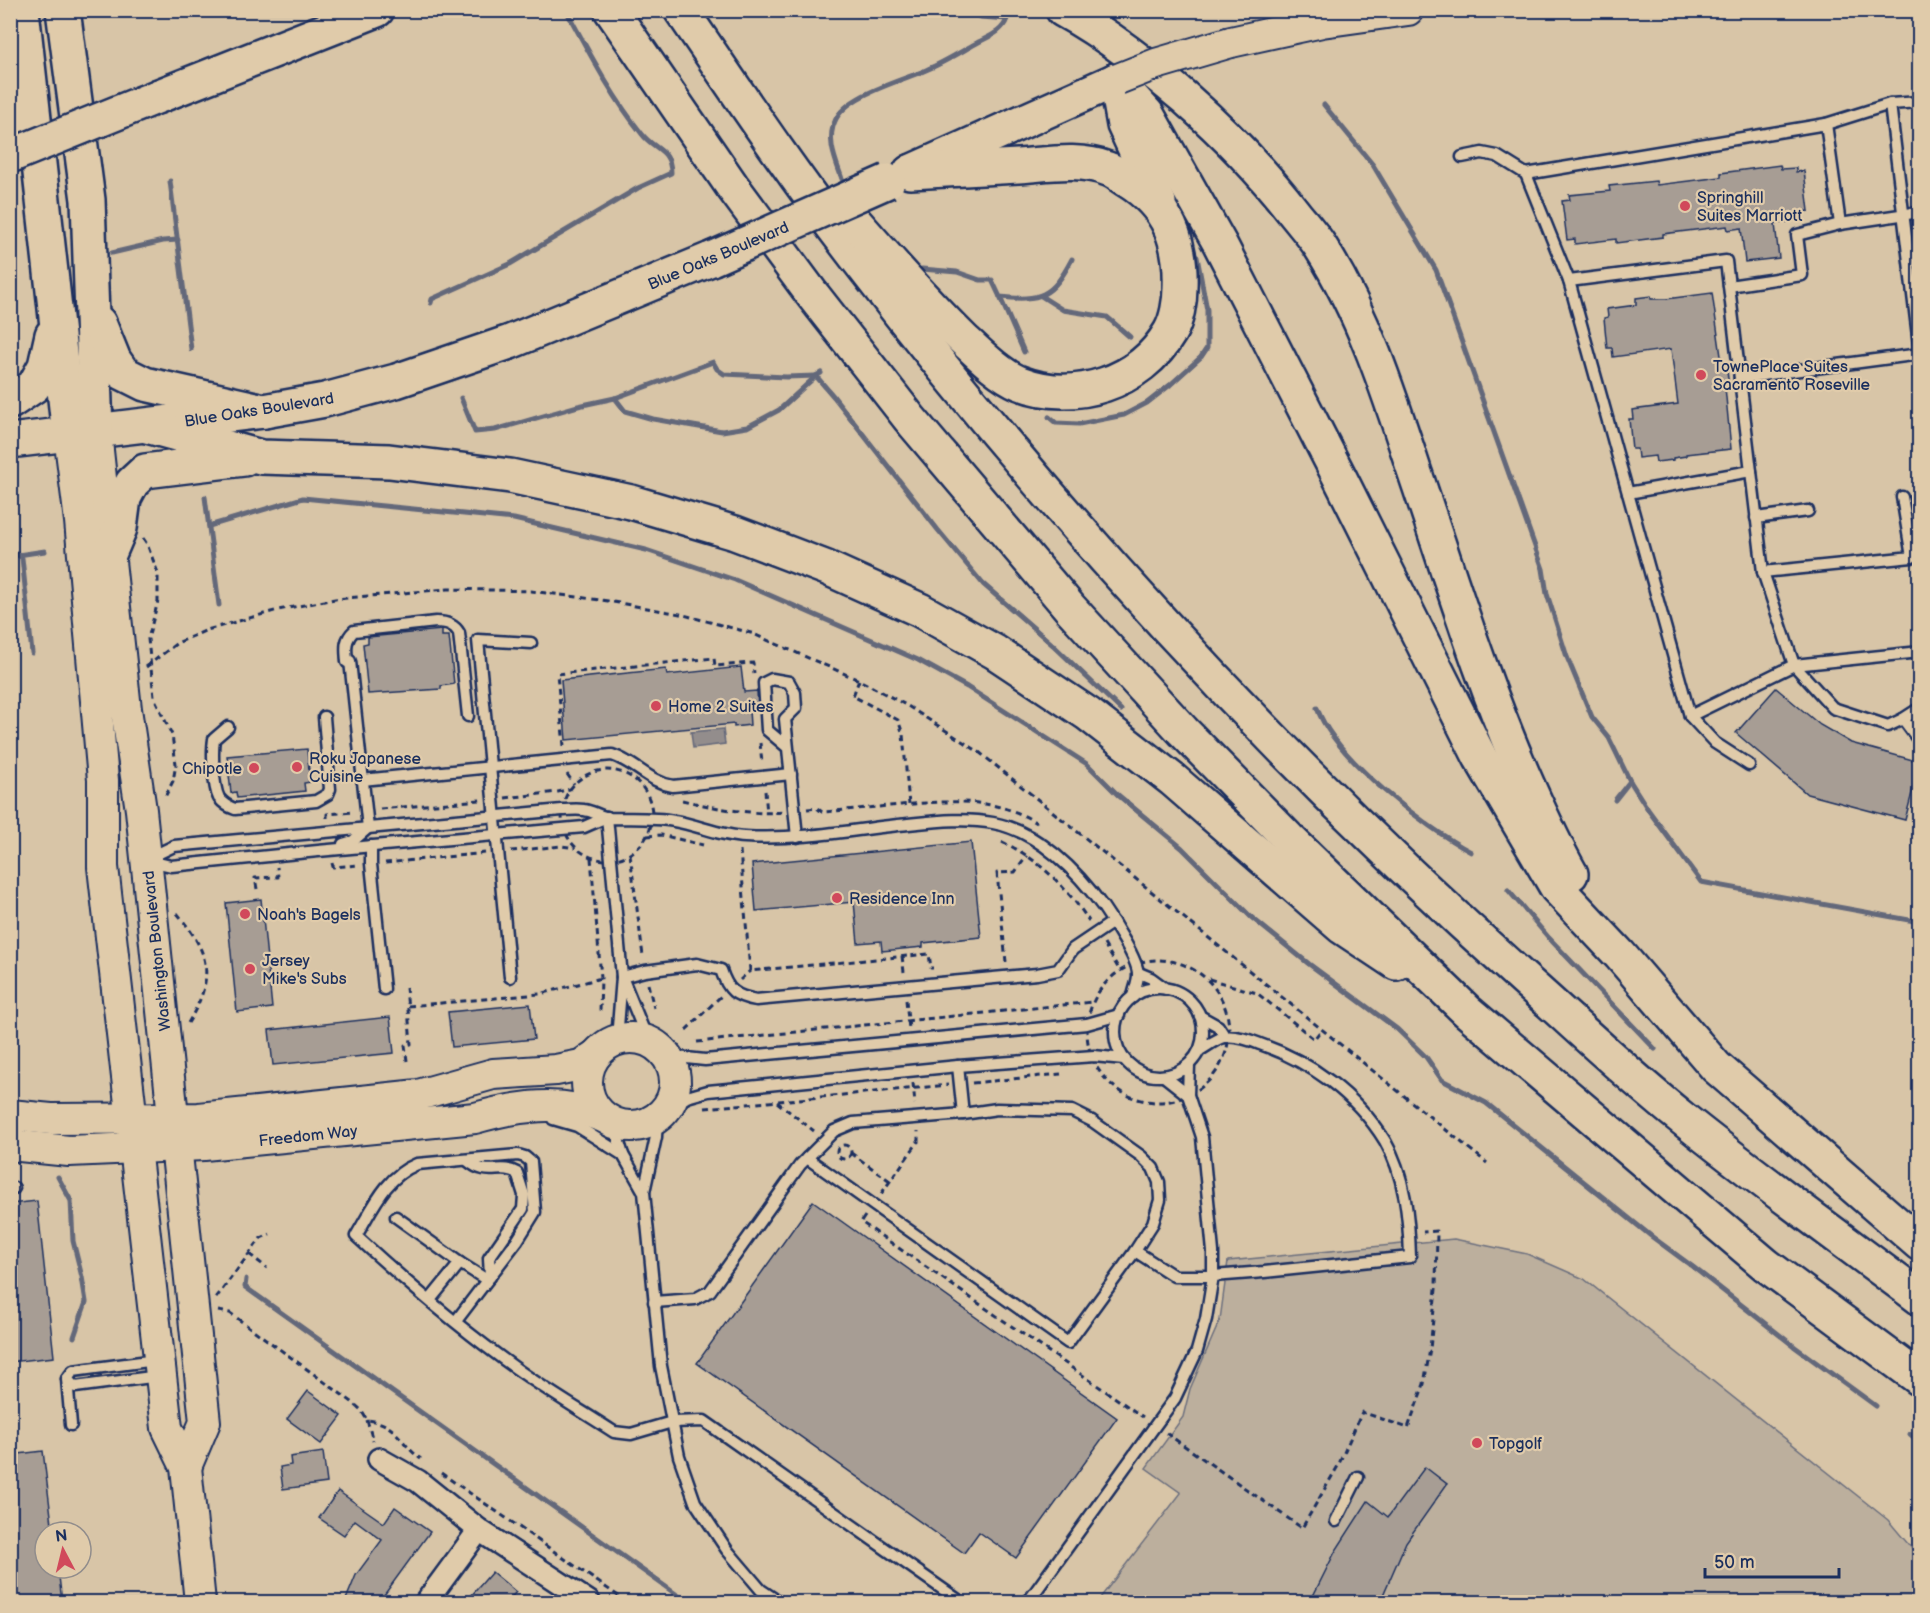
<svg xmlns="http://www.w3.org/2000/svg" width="1930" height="1613" viewBox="0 0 1930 1613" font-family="'Balsamiq Sans',sans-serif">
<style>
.green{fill:#bcaf9d;stroke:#6c6f7e;stroke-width:1.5}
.water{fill:#938d8c;stroke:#63677a;stroke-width:1.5}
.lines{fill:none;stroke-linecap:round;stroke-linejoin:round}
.stream{stroke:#63677a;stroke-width:5}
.building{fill:#a79d94;stroke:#1b2f5e;stroke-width:1.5}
.lane-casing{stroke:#1b2f5e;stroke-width:15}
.street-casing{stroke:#1b2f5e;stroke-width:26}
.secondary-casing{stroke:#1b2f5e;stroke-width:34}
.primary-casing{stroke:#1b2f5e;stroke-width:38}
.highway-casing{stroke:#1b2f5e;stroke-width:38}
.path{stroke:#1b2f5e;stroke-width:3;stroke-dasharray:6 4.5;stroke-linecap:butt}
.lane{stroke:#e0cbaa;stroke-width:10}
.street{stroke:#e0cbaa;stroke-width:21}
.secondary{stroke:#e0cbaa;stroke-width:30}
.primary{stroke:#e0cbaa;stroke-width:33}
.highway{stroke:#e0cbaa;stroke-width:33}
.secondary-bridge-casing{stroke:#1b2f5e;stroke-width:34;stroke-linecap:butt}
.primary-bridge-casing{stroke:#1b2f5e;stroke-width:38;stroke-linecap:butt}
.highway-bridge-casing{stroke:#1b2f5e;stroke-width:38;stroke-linecap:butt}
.secondary-bridge{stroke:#e0cbaa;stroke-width:30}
.primary-bridge{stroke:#e0cbaa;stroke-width:33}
.highway-bridge{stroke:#e0cbaa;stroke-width:33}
.poi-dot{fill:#d1495b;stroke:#e0cbaa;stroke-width:2}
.labels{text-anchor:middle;stroke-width:4.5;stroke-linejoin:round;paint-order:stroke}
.poi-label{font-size:16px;fill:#1b2f5e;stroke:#e0cbaa;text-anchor:start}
.street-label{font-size:16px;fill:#1b2f5e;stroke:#e0cbaa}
</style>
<rect width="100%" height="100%" fill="#d8c5a7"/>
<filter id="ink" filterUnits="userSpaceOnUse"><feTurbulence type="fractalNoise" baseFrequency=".0167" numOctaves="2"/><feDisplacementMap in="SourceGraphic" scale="12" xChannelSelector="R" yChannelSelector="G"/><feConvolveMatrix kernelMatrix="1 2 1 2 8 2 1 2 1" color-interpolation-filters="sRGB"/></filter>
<g filter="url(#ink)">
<!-- green -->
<path class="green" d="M1454,1239l73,15 57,25 304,241 31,37v45h-822l84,-109 -35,-25 37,-51 7,-28 30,-69 8,-59z"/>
<!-- water -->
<path class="water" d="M723,729l2,15 -32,4 -2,-16z"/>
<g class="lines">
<!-- stream -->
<g class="stream">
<path d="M1324,105l49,60 63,105 107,299 4,25 20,63 25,60 17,21 21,43 19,30 52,71 219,40"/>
<path d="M842,179c-6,-18 -16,-39 -7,-58 11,-26 66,-40 91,-51 17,-7 33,-17 49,-26 12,-7 27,-11 32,-25l-26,-2 -21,-7"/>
<path d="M170,181l21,168"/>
<path d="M10,241l5,-1"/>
<path d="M112,253l51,-12 15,-1"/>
<path d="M922,269l35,3 23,8h12l8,17c41,4 52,0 72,-38"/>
<path d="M1041,296l22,14 44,7 23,20"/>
<path d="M1000,297l24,55"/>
<path d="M431,303l1,-4 78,-35 128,-76 33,-15c0,-24 -17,-23 -29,-39 -31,-39 -52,-80 -76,-124"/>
<path d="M821,373l-5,3 18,21 104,133 45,54 70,61 68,65"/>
<path d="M461,398l14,34 20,-2 83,-24 37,-8 98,-36 4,7 7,5 62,3 30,-1"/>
<path d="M615,398l10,13 28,8 69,12 25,-4 32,-17 37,-34"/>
<path d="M1049,417l7,6 23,1 45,-9 23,-12 23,-18 31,-28 6,-9v-38l-10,-53"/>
<path d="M205,497l14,108"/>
<path d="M10,520l2,-2"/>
<path d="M209,526l94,-28 211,21 132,31 89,30 183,80 49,27 120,77 31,31 64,53 69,69 58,47 88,65 29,28 16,23 44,23 165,133 42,31 102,80 81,59"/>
<path d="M10,550l12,8 10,95"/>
<path d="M18,555l27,-4"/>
<path d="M1317,708c18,50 107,119 154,144"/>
<path d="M1615,800l15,-19"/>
<path d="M1508,890l41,48 106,111"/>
<path d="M58,1177l13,24 2,40 9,36 4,25 -12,35"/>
<path d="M246,1279l-1,8 442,315"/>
<path d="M1910,1434l10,8"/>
</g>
</g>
<!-- building -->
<g class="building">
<path d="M1780,165l1,4 15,-1v4l8,-1 5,40 -8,1 1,5 -15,1v4l-12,2 4,34 -34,4 -4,-34 -13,2 -1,-4 -64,8v3l-47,6v-4l-41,5v-5l-8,1 -5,-39 8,-1 -1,-5 41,-4 -1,-5 47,-5 1,4 64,-8v-4z"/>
<path d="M1712,293l10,70 4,-1 3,25h-4l6,62 -45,5v2l-13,2v2l-17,2 -1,-6 -17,2 -1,-9h-5l-3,-30h4l-1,-9 46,-6 -7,-55 -58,8 -1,-9h-5l-3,-30 4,-1 -1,-8 29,-4v-7l15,-2v3h15z"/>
<path d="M442,630v6h7l5,48 -13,2v3l-73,5 -5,-50 5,-1v-6z"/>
<path d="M741,667l3,25 13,-1 1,19 -9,1 1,14 -16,2v-3l-168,16 -5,-60 105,-11 1,6z"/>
<path d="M1776,688l44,37 31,18 69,19 -15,58 -98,-26 -71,-61z"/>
<path d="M307,749l3,33 -6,1 1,8 -68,7 -1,-6 -5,1 -4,-37z"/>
<path d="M971,842l10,95 -58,6v4l-41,4 -1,-10 -23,2 -4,-41 -98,9 -4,-47z"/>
<path d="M261,899l11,109 -35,4 -11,-109z"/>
<path d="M530,1004l4,35 -82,8 -4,-35z"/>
<path d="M390,1017l4,36 -121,12 -4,-35z"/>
<path d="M37,1201l17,156 -44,5v-158z"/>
<path d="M813,1201l304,217 -101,140 -37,-26 -15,21 -267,-190z"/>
<path d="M308,1391l34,25 -21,28 -34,-25z"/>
<path d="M43,1451l10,81h-8v36h13l4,34h-52v-147z"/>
<path d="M323,1452l4,31 -44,6 -3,-22 11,-2 -1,-8z"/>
<path d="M1425,1467l22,17 -41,58 -26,60h-70l25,-50 33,-51 20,16z"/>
<path d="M338,1491l46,32 11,-16 35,25 -51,70h-34l11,-27 26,-35 -27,-20 -11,15 -25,-17z"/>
<path d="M492,1572l24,20 -9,10h-28l-8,-6z"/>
</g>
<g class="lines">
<defs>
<g id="lane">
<path d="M1920,102l-30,2 30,249"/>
<path d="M1826,124l64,-20"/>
<path d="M1462,157l20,-4 15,3 29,18 43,107 121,435 104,-51 39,43 55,18 15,-7"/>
<path d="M1526,174l300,-50 14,100 80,-12"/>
<path d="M1569,281l157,-20 37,311 31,93 126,-13"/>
<path d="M1729,286l73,-11 -5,-40 43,-11"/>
<path d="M1740,378l180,-24"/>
<path d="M1628,493l123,-22"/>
<path d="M1756,518l52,-7"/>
<path d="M1763,572l149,-15 -10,-60"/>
<path d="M347,662c-1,-13 -3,-22 7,-31l82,-9c10,0 18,2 23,11l9,83"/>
<path d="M1920,708l-17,11 17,23"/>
<path d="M1690,716l25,27 34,22"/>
<path d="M228,727l-14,12c-2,12 -1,48 5,59 4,5 10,9 16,11l81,-8 12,-7 2,-5 -6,-72"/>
<path d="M787,747l-20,-17 -3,-47 8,-4 17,3 6,11 1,15 -11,11 12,118"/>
<path d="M362,780l250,-25c23,7 37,27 61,31l118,-12"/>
<path d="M343,844l10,-3 15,-13 -18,-167"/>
<path d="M371,846v18l13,125"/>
<path d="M149,858l25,-12 388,-36c7,0 15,-1 22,0 9,1 17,7 26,8 21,1 43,-1 64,3 24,4 46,15 71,16 51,3 102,-6 153,-12 32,-3 64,-8 95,-2 45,8 85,49 110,84 9,13 36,54 35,68 0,7 -4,15 -5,22"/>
<path d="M150,861l21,5 147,-15 266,-24 23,-10"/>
<path d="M1139,973l12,5 15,11"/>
<path d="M510,977l-32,-337 53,3"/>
<path d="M622,977l23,-6 52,-7 24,6c7,21 14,26 35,30l281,-26 21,-4 15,-21 40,-27"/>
<path d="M622,977l26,64"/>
<circle cx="1159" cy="1032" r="44"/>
<path d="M1200,1016l18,10 7,11"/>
<path d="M604,1047l14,-20 4,-50 -15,-160"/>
<path d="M658,1047l19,10 28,3 382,-36 32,-9"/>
<path d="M958,1066l5,48"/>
<path d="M1164,1076l24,19"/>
<path d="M666,1110l21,-13 21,-6 250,-25 136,-10 30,3"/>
<path d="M657,1118l-1,19 -12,55 17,174 18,90 16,46 32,48 34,40 18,12"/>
<path d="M553,1119l24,7 46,29"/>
<path d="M613,1123l10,32 21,37"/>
<path d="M807,1158l261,185 67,-92"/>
<path d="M468,1161c20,17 32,2 49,12l7,22 -1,14 -34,49 1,19"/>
<path d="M10,1188h4"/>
<path d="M396,1217l64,46 -30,37"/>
<path d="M460,1263l27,17"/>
<path d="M654,1302l41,-3 15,-8 90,-126 34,-34 19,-8 110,-9 34,-5 75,2 20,10 49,35 12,12 6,14 1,18 -7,23 -18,28 39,25h39l51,-4 146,-15c-1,-38 -5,-82 -25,-116 -29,-47 -74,-79 -125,-97 -10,-4 -25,-9 -36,-7 -8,2 -17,9 -24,13"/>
<path d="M456,1321l61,-80 18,-29 -4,-50 -6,-5 -7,-2 -101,9c-32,13 -44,44 -61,72 52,48 107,95 165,136 30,21 62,40 93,60l17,2 41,-12 32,-1 257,181"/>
<path d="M67,1379l8,8 84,-11"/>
<path d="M71,1425l-4,-46 6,-8 83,-11"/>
<path d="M1336,1521l22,-44"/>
<path d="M1028,1602l147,-204 22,-47 9,-32 7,-43v-24l-11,-115 -14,-42 1,-30"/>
</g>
<g id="street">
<path d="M379,1459l39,22 61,49 110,72"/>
<path d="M426,1602l53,-72"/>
</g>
<g id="secondary">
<path d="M1231,42l91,-20 86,-12"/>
<path d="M96,432l30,277 15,101 64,612 -19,45"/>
<path d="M69,435l11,86 23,259v87l64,561 19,39 14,135"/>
<circle cx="631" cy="1082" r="44"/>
<path d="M10,1115l41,4 148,-1 219,-23 75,-21 63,-4 25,-5 15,-10"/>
<path d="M10,1145l59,6 135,-6 271,-27c43,-12 86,-19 128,-1"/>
</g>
<g id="primary">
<path d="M912,171l204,-91"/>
<path d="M10,441l254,-30 61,-11 71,-19 114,-39 201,-83"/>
</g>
<g id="highway">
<path d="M22,10l47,425"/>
<path d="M63,10l25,190 8,232"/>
<path d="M611,10l121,176 80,108 98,125 160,189 113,123 106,108 178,172 299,254 154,114"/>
<path d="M681,10c58,85 115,170 178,251 199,259 423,502 667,720 52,46 102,94 156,137 77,62 158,120 238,180"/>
<path d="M1063,10c44,24 84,56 122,88 41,36 76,72 110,116 8,10 18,21 25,32 44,69 69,147 94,224 36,106 68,213 114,316 13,29 27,60 43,88"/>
<path d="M1116,80l31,34 73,130 118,230 142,283 77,131 63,67 96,112 204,177"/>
<path d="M1116,80l8,45 35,77"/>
<path d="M159,96l218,-86"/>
<path d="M849,215c37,42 74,85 114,124 15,14 37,36 57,44 55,21 120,0 150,-51 7,-12 10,-31 10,-44 2,-47 -12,-82 -52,-107 -7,-4 -13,-10 -20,-12 -29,-11 -59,-5 -90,-3 -36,2 -72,4 -108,6"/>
<path d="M99,323l15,37 9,13 22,11 119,27"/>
<path d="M10,402l24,-16 11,-20 7,-31"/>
<path d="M147,426l114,31 128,4 121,15 121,26 104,31 92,35 93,42 75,42 93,62 85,66 169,147 54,36"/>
<path d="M109,554l11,-26 4,-30 8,-15 13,-12 99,-12"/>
</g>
</defs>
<!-- lane casing -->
<use href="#lane" class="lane-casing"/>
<!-- street casing -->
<use href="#street" class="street-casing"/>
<!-- secondary casing -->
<use href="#secondary" class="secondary-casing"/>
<!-- primary casing -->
<use href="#primary" class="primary-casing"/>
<!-- highway casing -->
<use href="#highway" class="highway-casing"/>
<!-- path -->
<g class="path">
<path d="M143,538l4,6 11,29v28l-10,38 6,58 18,38 4,29 -3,17 -9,18"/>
<path d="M146,667l31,-24 30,-13 71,-20 57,-11 113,-10 83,2 77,10 72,13 71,19 108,47 47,25 73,47 508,411"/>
<path d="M859,680l-6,16 45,24 5,14 6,71"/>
<path d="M760,743l2,20"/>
<path d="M564,746l-7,-72 157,-16 1,8 38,-3 1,11"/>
<circle cx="607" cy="815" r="45"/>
<path d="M567,774l7,10"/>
<path d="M765,791l2,22"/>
<path d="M505,798l53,-6 12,-3"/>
<path d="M682,800c34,8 66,15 101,12"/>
<path d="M380,809l101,-9"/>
<path d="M807,809l10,-1 5,4c27,-2 53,-5 79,-7 47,-4 94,-9 136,18"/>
<path d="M327,818v-4l26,-2"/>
<path d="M647,836l14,-1 42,10"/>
<path d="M1002,842c35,15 66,47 87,79"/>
<path d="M740,850l10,121 179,-17 2,14h2"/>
<path d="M511,851l51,-5 13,2"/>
<path d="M630,854l13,102"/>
<path d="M591,858l10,120 -1,33"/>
<path d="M332,863l1,4 25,-2"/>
<path d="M385,863l101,-10"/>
<path d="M257,889l-2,-11 23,-1 -1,-10"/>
<path d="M177,913c33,41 39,63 11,110"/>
<path d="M1104,944l16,27"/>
<path d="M902,956l2,16"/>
<circle cx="1158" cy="1031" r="71"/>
<path d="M1006,962l-9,-89 18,-1 12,-16"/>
<path d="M1209,979l48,14 57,46 8,-10"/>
<path d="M740,980l10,-9"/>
<path d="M648,984l6,24"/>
<path d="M406,987l5,57 -6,1 2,16"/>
<path d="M906,1000l3,29"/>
<path d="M408,1006l132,-12 61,-16"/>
<path d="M686,1030l35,-34"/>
<path d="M697,1042l396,-40"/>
<path d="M913,1083l2,21"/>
<path d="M972,1083l89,-9"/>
<path d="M777,1102l37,29"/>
<path d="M705,1108l243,-23"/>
<circle cx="844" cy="1152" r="7"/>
<path d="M851,1153l39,28"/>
<path d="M881,1194l37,-52v-11"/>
<path d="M865,1216l-4,6 282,195"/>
<path d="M249,1254l18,14"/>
<path d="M216,1298l45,-60 9,-4"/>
<path d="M218,1311l12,2 122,89 9,8 6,10c31,3 32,23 54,39"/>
<path d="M367,1420l6,21"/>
<path d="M1166,1433l136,95 36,-62 24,-54 46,16 16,-44 6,-35 6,-60 1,-58 -14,1"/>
<path d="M441,1473l186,129"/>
</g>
<!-- lane -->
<use href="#lane" class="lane"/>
<!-- street -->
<use href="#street" class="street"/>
<!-- secondary -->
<use href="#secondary" class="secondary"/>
<!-- primary -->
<use href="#primary" class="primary"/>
<!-- highway -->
<use href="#highway" class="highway"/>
<defs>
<path id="secondary-bridge" d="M1118,79l38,-15 75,-22"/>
<path id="primary-bridge" d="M711,259l177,-78"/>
<path id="highway-bridge" d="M10,156l149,-60"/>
</defs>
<!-- secondary-bridge casing -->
<use href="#secondary-bridge" class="secondary-bridge-casing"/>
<!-- primary-bridge casing -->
<use href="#primary-bridge" class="primary-bridge-casing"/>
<!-- highway-bridge casing -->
<use href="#highway-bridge" class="highway-bridge-casing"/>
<!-- secondary-bridge -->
<use href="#secondary-bridge" class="secondary-bridge"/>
<!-- primary-bridge -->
<use href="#primary-bridge" class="primary-bridge"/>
<!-- highway-bridge -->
<use href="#highway-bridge" class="highway-bridge"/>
</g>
</g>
<!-- markers -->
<g class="poi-dot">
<circle cx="1685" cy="206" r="6"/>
<circle cx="1701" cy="375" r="6"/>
<circle cx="656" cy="706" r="6"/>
<circle cx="297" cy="767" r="6"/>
<circle cx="254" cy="768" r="6"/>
<circle cx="837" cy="898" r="6"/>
<circle cx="245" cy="914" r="6"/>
<circle cx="250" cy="969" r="6"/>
<circle cx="1477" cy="1443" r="6"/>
</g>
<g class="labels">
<!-- poi labels -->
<g class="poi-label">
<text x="1697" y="203">Springhill<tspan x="1697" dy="18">Suites Marriott</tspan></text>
<text x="1713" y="372">TownePlace Suites<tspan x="1713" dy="18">Sacramento Roseville</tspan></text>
<text x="668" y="712">Home 2 Suites</text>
<text x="309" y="764">Roku Japanese<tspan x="309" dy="18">Cuisine</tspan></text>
<text x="242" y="774" text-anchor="end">Chipotle</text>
<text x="849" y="904">Residence Inn</text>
<text x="257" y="920">Noah's Bagels</text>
<text x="262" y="966">Jersey<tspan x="262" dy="18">Mike's Subs</tspan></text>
<text x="1489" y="1449">Topgolf</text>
</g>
<!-- street labels -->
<g class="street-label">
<text transform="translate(718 255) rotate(-23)" y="6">Blue Oaks Boulevard</text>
<text transform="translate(259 409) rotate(-9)" y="6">Blue Oaks Boulevard</text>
<text transform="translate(156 951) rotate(-96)" y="6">Washington Boulevard</text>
<text transform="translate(308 1135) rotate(-6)" y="6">Freedom Way</text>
</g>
</g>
<!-- margin -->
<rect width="1930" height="1613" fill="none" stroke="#e0cbaa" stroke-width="36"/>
<rect x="18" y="18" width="1894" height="1577" fill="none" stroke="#1b2f5e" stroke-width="2" filter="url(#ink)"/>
<!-- north arrow -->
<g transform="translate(63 1550) rotate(353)"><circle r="28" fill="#e0cbaa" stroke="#918d8c" stroke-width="1.5"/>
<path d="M0-4.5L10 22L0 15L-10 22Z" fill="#d1495b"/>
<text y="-9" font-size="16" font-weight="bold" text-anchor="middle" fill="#1b2f5e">N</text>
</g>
<!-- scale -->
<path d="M1705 1568v9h134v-9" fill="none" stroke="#1b2f5e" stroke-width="3"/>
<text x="1714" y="1568" font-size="18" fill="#1b2f5e" stroke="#e0cbaa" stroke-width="4.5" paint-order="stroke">50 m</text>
</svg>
